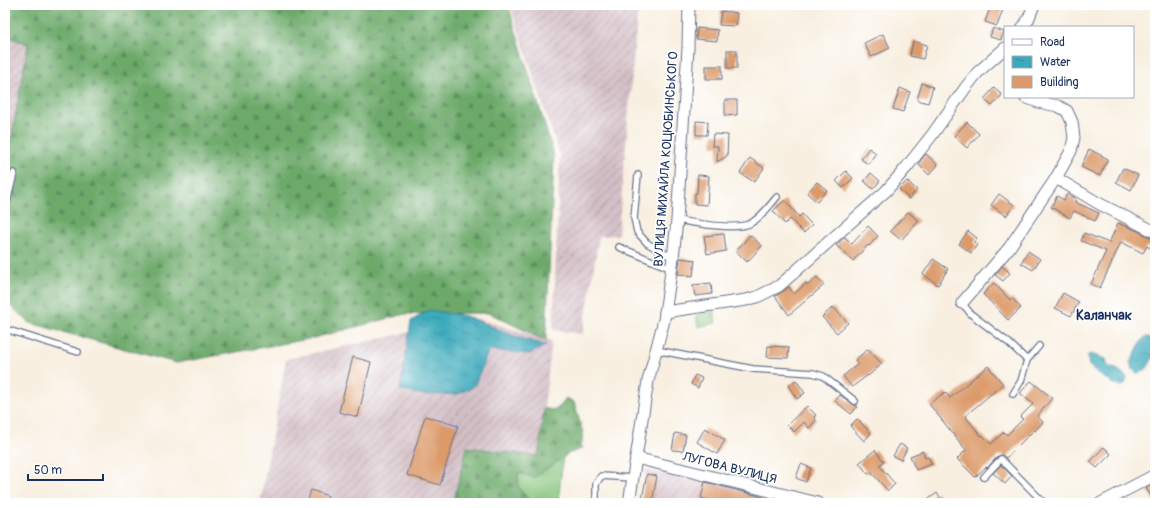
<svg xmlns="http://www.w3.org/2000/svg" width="1160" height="508" viewBox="0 0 1160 508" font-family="Pangolin,sans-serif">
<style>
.industrial{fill:url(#industrial-furrows)}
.green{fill:#87c47b;stroke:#517a6c}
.forest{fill:url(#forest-firs);stroke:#446c64}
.water{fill:url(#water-ripples);stroke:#2c6c8c}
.building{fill:#dc9a69}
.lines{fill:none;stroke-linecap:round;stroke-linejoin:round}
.lane-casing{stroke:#68728c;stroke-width:8}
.street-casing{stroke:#68728c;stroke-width:13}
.lane{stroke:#fff;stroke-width:5.5}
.street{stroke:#fff;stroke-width:11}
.labels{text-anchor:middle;stroke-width:3.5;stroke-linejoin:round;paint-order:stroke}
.street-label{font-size:13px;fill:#1b2f5e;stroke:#fff}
.neighbourhood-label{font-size:14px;font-weight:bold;fill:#1b2f5e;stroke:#fff}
</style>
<defs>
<pattern id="industrial-furrows" width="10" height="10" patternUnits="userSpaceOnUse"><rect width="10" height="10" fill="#d2bdc5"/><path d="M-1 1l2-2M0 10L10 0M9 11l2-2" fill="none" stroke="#aa9aa3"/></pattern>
<pattern id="forest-firs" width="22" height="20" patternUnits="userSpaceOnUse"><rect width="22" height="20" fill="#6daa6b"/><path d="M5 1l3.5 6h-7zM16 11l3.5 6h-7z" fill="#598b5b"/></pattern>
<pattern id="water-ripples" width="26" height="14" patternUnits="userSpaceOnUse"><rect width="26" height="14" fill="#3caabb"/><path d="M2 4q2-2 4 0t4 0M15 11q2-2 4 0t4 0" fill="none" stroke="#328b9b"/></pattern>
</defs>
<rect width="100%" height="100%" fill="#fff"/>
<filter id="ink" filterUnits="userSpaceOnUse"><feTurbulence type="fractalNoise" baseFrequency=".025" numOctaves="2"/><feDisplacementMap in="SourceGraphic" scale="8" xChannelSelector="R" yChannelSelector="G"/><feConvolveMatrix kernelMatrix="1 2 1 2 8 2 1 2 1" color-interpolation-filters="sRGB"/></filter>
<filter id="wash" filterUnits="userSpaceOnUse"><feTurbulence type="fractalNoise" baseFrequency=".012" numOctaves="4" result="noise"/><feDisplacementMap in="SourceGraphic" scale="16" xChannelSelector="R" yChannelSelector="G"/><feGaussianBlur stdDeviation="0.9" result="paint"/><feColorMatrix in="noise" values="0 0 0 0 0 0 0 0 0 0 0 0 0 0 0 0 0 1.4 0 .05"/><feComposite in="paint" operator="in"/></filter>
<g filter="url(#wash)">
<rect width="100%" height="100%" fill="#f8efe0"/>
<!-- industrial -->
<g class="industrial">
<path d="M510,5h128l-20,230 -19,1 -16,98 -30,-4 7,-174z"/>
<path d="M5,36l23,8 -23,130z"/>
<path d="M475,318l77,23 -14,115 -71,-8 -14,55h-193l26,-144z"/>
<path d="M646,470l59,9 58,14 31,10h-153z"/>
</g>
<!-- green -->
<g class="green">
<path d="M714,311l2,12 -18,4 -2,-12z"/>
<path d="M563,457l-5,46h-30v-4l-10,-12v-14l17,4z"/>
</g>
<!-- forest -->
<g class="forest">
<path d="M5,5h503l46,150 -8,186 -57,-28 -84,1 -91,24 -138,25 -146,-40 -25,-22v-127l23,-130 -23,-8z"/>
<path d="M566,398l8,4 9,31 -2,16 -13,5 -33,23 -17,-4v14l10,12v4h-75l14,-56 71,9 6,-48c12,4 16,0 22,-10z"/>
</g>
<!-- water -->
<g class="water">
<path d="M429,310l37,6 53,22 27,7 -16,9 -41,-4 -15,36 -16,8 -34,1 -24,-5 11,-69z"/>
<path d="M1145,337h4l5,5c4,19 -18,47 -24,20 6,-7 7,-17 15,-25z"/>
<path d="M1091,354l15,5c1,11 6,7 12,11 3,1 6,5 9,7l-1,5c-1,2 -2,4 -5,4 -5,1 -29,-16 -32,-21 -1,-3 -1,-6 -1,-10z"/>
</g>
<g id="blocks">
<!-- building -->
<g class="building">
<path d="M991,5h6l7,2 -7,19 -12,-4z"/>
<path d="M721,11l16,2 -1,13 -17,-1z"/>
<path d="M697,28l21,2 -1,11 -21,-2z"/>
<path d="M993,28l11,4 -3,8 -11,-3z"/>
<path d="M883,34l7,14 -19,9 -7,-14z"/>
<path d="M913,41l14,4 -4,14 -13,-3z"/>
<rect x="727" y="50" width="10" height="18"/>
<rect x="706" y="66" width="16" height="13"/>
<path d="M922,83l11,4 -5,16 -11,-3z"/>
<path d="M900,88l10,4 -7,20 -10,-3z"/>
<path d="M994,88l8,7 -10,11 -8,-7z"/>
<path d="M725,100h12v15l-12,1z"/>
<path d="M696,121l12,1 -1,13h-11z"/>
<path d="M967,122l12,12 -12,14 -13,-12z"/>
<path d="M713,134l15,1 -1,21 -10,6 1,-16h-6z"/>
<path d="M869,148l7,5 -8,11 -7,-5z"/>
<path d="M1089,149l19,10 -8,17 -19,-9z"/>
<path d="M926,154l12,11 -9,10 -11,-11z"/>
<path d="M750,158l14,10 -10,14 -14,-9z"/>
<path d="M1123,168l15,7 -7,15 -15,-8z"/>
<path d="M846,171l7,7 -10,10 -7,-7z"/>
<path d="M871,173l9,8 -7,8 -9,-8z"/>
<path d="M698,175l11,1 -2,29 -12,-1v-11h2z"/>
<path d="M907,181l10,9 -8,9 -10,-10z"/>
<path d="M817,182l10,8 -10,12 -10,-9z"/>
<path d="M999,194l15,11 -8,11 -15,-11z"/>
<path d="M1067,194l9,5 -1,3 24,11 -4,8 -21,-10 -4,7 -19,-11 6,-11 7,4z"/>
<path d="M785,200l14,17 3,-3 10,11 -8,8 -14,-14 -5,5 -12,-13z"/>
<path d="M908,212l11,9 -18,19 -11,-9z"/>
<path d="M1118,223l20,8 17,9v11l-8,-5 -4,7 -22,-11 -21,46 -9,-4 15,-33 -25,-10 3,-8 25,10z"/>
<path d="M868,226l10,10 -9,10 -1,-1 -15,16 -17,-16 9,-8 7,7z"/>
<path d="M968,231l9,7 -3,4 3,3 -6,8 -12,-9z"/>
<path d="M724,234l2,17 -19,3 -3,-18z"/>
<path d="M750,235l12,11 -15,16 -11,-11z"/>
<path d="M1028,251l12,8 -7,11 -12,-7z"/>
<path d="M680,258l15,2 -2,16 -15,-2z"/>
<path d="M933,259l15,10 -10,16 -15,-11z"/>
<path d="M1002,266l8,7 -7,8 -8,-6z"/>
<path d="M817,277l7,8 -35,30 -14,-19 7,-4 7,-5 5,7 12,-11 2,2z"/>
<path d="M711,283l1,11 -17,2 -2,-11z"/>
<path d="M994,283l16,17 2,-2 9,10 -13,12 -25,-26z"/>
<path d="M1063,293l16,9 -8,14 -16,-8z"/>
<path d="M833,307l15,16 -11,10 -15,-16z"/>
<path d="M768,346l21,1 -1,11 -21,-1z"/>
<path d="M868,349l14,15 -14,12v-1l-16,12 -9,-11 15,-12 -3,-4z"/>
<path d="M353,357l18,5 -13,55 -19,-5z"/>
<path d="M988,366l15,18 -38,32 16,20 1,-1 9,9 13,-12 3,3 16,-16 -3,-2 13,-13 -13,-11 11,-12 21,17 -15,18 6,6 -8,9 -1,-1 -28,28 -4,-3 -4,1 -11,12 -1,-1 -11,10 -18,-18 9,-9 -37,-46 16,-12 5,6z"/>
<path d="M695,375l7,3 -4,10 -7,-4z"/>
<path d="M796,380l9,13 -8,6 -9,-13z"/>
<path d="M840,395l17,12 -6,7 -16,-13z"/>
<path d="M807,406l9,9 -2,2 2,3 -7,8 -5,-6 -10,10 -7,-7z"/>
<path d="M425,416l33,10 -18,59 -33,-10z"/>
<path d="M857,419l14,14 -7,8 -14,-15z"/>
<path d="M705,428l20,12 -8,14 -20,-12z"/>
<path d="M675,433l11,2 -3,16 -11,-1z"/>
<path d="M900,444l7,4 -6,12 -8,-4z"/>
<path d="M1104,447l7,7 -14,14 -7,-6z"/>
<path d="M875,450l9,12 -5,3 16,19 -7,7 -17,-19 -3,2 -9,-11z"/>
<path d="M923,451l2,7 3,-1 4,7 -16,6 -6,-14z"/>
<path d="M801,464l10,4 -5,14 -10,-4z"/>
<path d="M1001,465l11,11 -7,8 -12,-11z"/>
<path d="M647,474l10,2 -5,27h-11z"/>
<path d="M705,482l58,15 -2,6h-40l-20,-5z"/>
<path d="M1155,483v20l-9,-15z"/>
<path d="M311,490l17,6 -2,7h-19z"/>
<path d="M937,493l7,10h-21z"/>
</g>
</g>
</g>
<g filter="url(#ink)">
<use href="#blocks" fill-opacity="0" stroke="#68728c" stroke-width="1"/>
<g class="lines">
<defs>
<g id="lane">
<path d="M638,175l-4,43 3,14 10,11 26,15"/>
<path d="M5,210l9,-37"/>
<path d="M677,220c17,3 60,11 74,3 10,-5 18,-17 26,-26"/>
<path d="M619,247l53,22"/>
<path d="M962,303l9,11 38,29 18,17"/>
<path d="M5,329l73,23"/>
<path d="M656,350l97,19 60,4 10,3 32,25"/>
<path d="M1013,394l8,-13 6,-21 12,-14"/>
<path d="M984,477l17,-18 43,44"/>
<path d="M596,503v-19l5,-8 32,2"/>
</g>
<g id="street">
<path d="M1023,27l5,-7 6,-15"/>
<path d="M1056,178l42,25 57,29"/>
<path d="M962,303l47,-55 47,-70 15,-27 3,-13 -2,-16 -5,-11 -9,-5 -20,-4 -13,-5"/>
<path d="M665,312l81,-12 11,-3 22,-11 107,-95 20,-23 26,-33 34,-48 12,-15 27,-24"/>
<path d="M636,458l182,45"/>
<path d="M629,503l19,-122 16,-61 9,-62 4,-38 11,-172 1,-43"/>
<path d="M1101,503l54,-28"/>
</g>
</defs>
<!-- lane casing -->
<use href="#lane" class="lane-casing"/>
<!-- street casing -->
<use href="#street" class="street-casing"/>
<!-- lane -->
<use href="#lane" class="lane"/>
<!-- street -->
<use href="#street" class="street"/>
</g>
</g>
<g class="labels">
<!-- street labels -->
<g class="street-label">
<text transform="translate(665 159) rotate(-86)" y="5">ВУЛИЦЯ МИХАЙЛА КОЦЮБИНСЬКОГО</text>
<text transform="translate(730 467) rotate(14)" y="5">ЛУГОВА ВУЛИЦЯ</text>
</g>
<!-- neighbourhood labels -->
<g class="neighbourhood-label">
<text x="1104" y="320">Каланчак</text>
</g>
</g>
<!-- margin -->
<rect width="1160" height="508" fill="none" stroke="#fff" stroke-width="20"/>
<!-- legend -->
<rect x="1004" y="26" width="130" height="72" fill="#ffffff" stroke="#a4acbf"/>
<rect x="1012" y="39" width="20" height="6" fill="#ffffff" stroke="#a4acbf"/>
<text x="1040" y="46" font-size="12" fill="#1b2f5e">Road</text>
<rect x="1012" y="56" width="20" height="12" fill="url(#water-ripples)" stroke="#a4acbf"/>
<text x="1040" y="66" font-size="12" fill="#1b2f5e">Water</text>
<rect x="1012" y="76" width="20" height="12" fill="#dc9a69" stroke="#a4acbf"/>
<text x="1040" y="86" font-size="12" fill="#1b2f5e">Building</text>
<!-- scale -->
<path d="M28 474v6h75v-6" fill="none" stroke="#1b2f5e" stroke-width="2"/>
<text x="34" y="474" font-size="12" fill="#1b2f5e" stroke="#ffffff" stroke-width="3" paint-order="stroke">50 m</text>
</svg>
